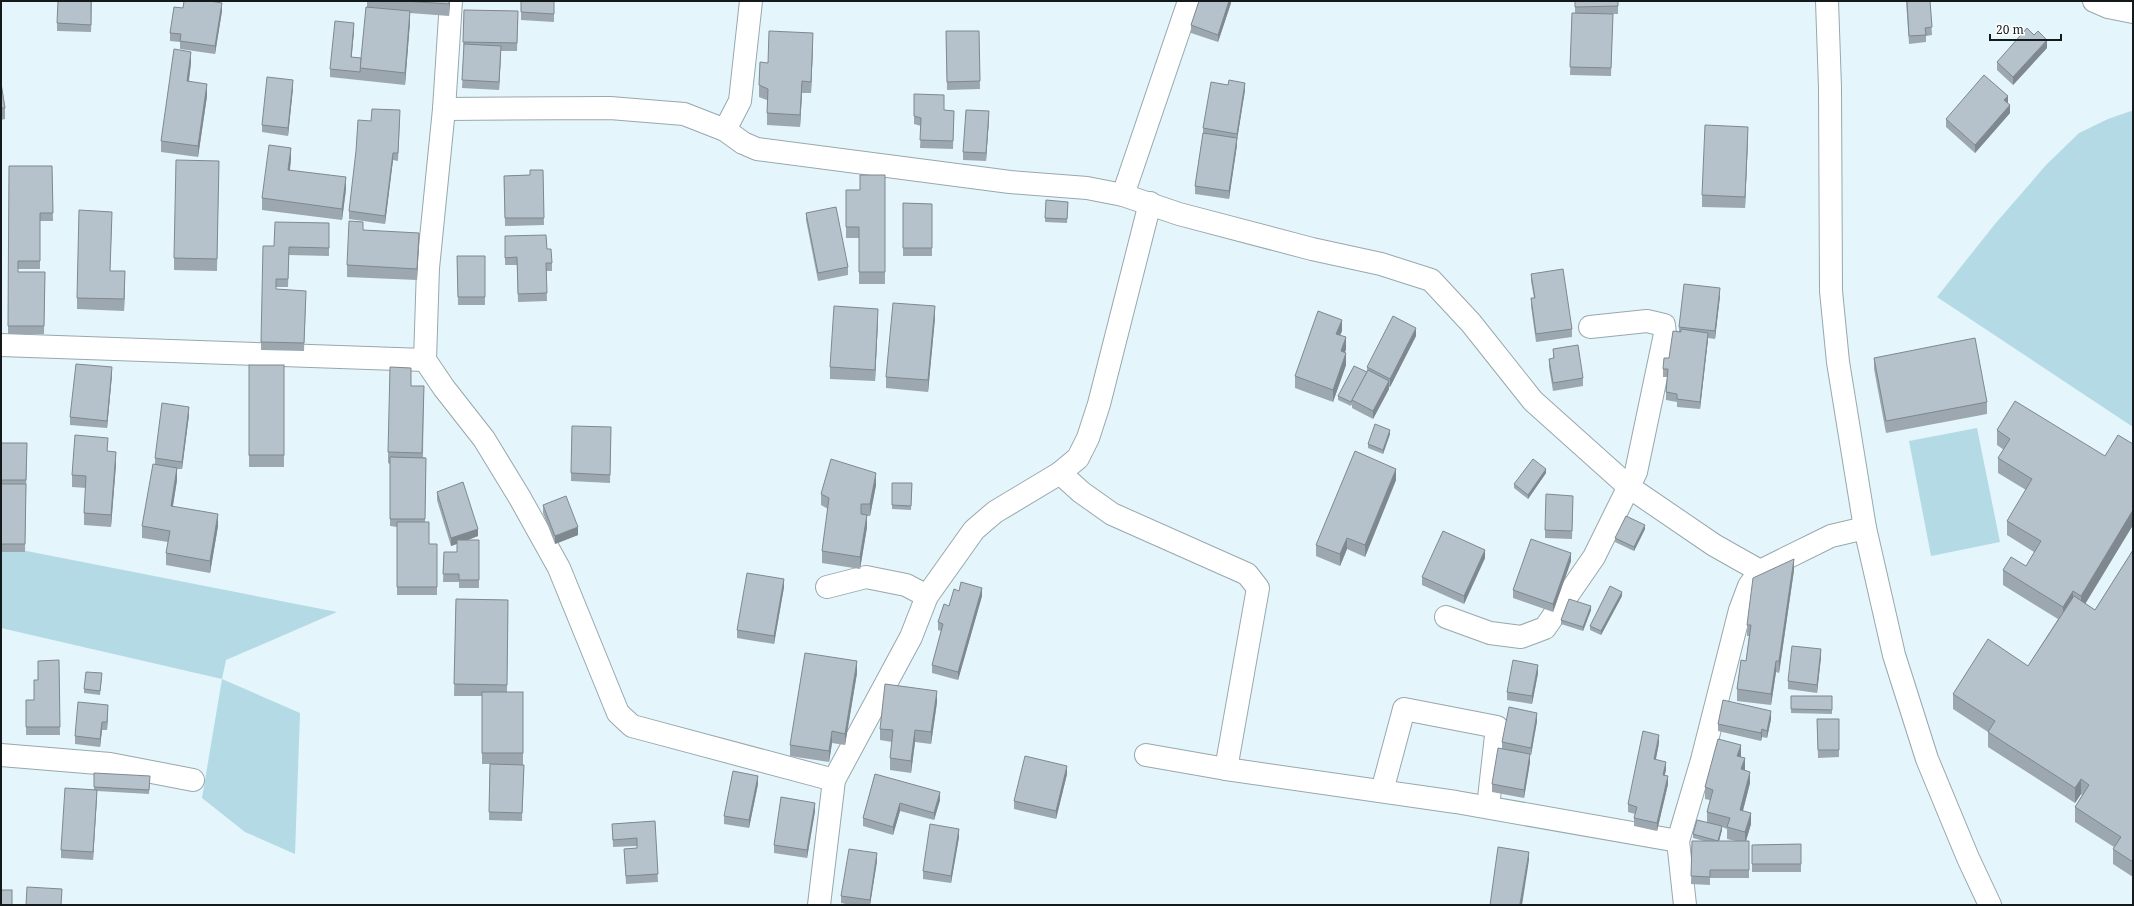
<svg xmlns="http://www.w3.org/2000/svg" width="2134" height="906" viewBox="0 0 2134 906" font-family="'Noto Serif',serif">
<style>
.green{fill:#b4dae6}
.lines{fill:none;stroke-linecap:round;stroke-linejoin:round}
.minor-casing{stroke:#98a8ad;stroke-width:24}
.minor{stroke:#fff;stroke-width:22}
.wall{fill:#9ca7af;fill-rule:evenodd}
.shaded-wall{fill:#7f888e}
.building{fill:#b5c2cb;stroke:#7f888e}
</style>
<rect width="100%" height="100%" fill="#e4f5fb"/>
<!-- green -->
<g class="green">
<path d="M2131,111l2,1v315l-196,-130 58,-73 51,-59 33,-32 29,-14z"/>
<path d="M1977,428l23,114 -69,14 -22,-115z"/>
<path d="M1,546l336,66 -111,48 -4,19 78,34 -5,141 -50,-22 -43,-34 20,-119 -221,-51z"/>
</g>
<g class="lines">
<defs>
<g id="minor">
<path d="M451,1l-7,108 -16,159 -3,92 19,28 40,51 36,59 39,70 59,145 14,13 202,54"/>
<path d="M1827,1l3,87 1,203 7,71 27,166 29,127 33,104 41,99 22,47"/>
<path d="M2094,1l14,6 25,5"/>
<path d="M444,109l166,-1 74,6 41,16 18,13 14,6 253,33 77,6 36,7 56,19 133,35 69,15 50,16 40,43 62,78 96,86 85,58 46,26"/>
<path d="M725,130l15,-29 11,-100"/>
<path d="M1123,195l66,-194"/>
<path d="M1,345l424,15"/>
<path d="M1060,473l21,19 31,22 135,60 11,14 -32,181"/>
<path d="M827,587l39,-10 40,8 21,11"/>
<path d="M1446,617l44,16 31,4 24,-9 49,-71 42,-85 29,-138 -1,-9 -17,-4 -57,6"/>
<path d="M1,755l109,9 83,16"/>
<path d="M1146,755l80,14 230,33 222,39"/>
<path d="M1382,791l22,-82 93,18 -9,80"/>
<path d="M819,905l15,-125 77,-143 16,-41 47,-66 21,-18 65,-39 18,-15 10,-20 11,-34 51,-201"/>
<path d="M1685,905l-7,-64 24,-81 38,-150 9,-24 11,-15 71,-35 34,-8"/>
</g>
</defs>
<!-- minor casing -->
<use href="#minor" class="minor-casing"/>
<!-- minor -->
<use href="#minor" class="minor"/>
</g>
<!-- wall -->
<g class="wall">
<path d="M92,1l-1,31 -34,-1v-8z"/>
<path d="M367,1h83l-1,15 -39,-3v9l-5,63 -75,-8v-8l24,-38 -3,26 10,1 6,-51z"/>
<path d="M521,1h33v21l-33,-2z"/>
<path d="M1231,1v2l-13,39 -27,-9v-8z"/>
<path d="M1575,1h43v13h-12h7l-2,62 -41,-1 2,-62h3z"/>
<path d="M1906,1h24l2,34 -6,1v6l-17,2z"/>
<path d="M222,11l-7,43 -35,-5v-7l-10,-1v-8z"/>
<path d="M518,19l-1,32h-16l-2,39 -37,-2 2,-39 -1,-7z"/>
<path d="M946,31h33l1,58 -33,1z"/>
<path d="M813,45l-2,48h-9l-2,34 -33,-2v-25l-8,-3v-12l9,-22z"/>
<path d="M2047,48l-34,37 -16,-15v-8z"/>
<path d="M191,63l-2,18 18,15 -9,61 -37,-5v-11z"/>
<path d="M1,83l4,25v11l-4,1z"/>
<path d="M293,88l-5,48 -26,-4v-7z"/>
<path d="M1245,90l-8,50v5l-8,54 -34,-5v-8l8,-53v-5z"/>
<path d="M914,94l30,16 10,1 -1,38 -33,-1 1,-22 -7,-2z"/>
<path d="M2008,104l2,9 -35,40 -29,-26v-8z"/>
<path d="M400,118l-2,43 -5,-1 -8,64 -36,-5v-8l22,-90z"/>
<path d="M989,119l-3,42 -23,-1v-8z"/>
<path d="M1748,138l-3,70 -43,-1v-12z"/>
<path d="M291,159l-1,11 56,19 -4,31 -80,-10v-12z"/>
<path d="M219,161l-2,110 -43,-1v-12z"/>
<path d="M9,166h43l1,55h-13v48h-22v3h27l-1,62h-36z"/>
<path d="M543,170l1,55 -39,1 -1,-50 26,-1z"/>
<path d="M885,175v109h-26v-46h-13v-48h14z"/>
<path d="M903,203l29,1v52h-29z"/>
<path d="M1068,206l-1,17 -22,-1v-4z"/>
<path d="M806,213l42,54v8l-30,6 -12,-61z"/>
<path d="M112,223l-2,48 15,12 -1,28 -47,-2v-11z"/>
<path d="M329,223v33l-40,-1 -1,32h-12v2l30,10 -2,52 -43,-1v-8l13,-96z"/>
<path d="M363,230l56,14 -2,36 -70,-3v-12z"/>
<path d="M505,244l42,5 5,14v8h-6l1,30 -29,1 -1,-37h-12z"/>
<path d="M457,256h28v49h-27z"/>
<path d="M1531,274l41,55v8l-36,5 -5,-36v-8h3l-3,-17z"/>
<path d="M1720,296l-5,43 -7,-1 -8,71 -23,-2v-5l-11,-2v-8l2,-15h-5v-8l6,-11 10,-26v-5z"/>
<path d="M935,318l-7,74 -42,-4v-11z"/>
<path d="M878,320l-3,61 -45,-2v-12z"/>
<path d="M1342,331l-2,4 6,14 -1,4 1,12 -13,37 -38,-14v-12z"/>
<path d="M1416,336l-26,51h-1v2l-16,30 -21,-11v-4l-1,2 -13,-6v-4l29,-24v-5z"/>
<path d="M1553,349l30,29v8l-30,5 -4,-24v-8h4z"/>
<path d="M1874,358l113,44v12l-101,19 -12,-64z"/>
<rect x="249" y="365" width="35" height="102"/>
<path d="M112,375l-5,53 -37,-3v-8z"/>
<path d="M411,386h13l-1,71 3,1 -1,64 4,22h8v51h-40v-68l-7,-1v-62l-2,-1v-11z"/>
<path d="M189,415l-7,54h-5v11l-4,26 45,20 -8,47 -44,-8v-12l2,-11 -26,-4v-12l13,-62v-6z"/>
<path d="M611,427l-1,56 -39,-2v-8z"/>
<path d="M1997,430l108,26 28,-12v81l-48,78 10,7 38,-60v327l-20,-13v-15l1,-2 -39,-25v-15l7,-12 -1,-1 -6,9 -87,-56v-15l-35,-23v-15l75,-28 30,-47 -55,-34v-15l23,-4 8,-14 -27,-17v-14l19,-31 -28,-17v-15l6,-8 -7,-5z"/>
<path d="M1390,434l-7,20 -15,-6v-4z"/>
<path d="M1,443h26l-2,109h-24z"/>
<path d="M108,451l8,13 -5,63 -27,-2v-12l2,-25 -14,-1v-12z"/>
<path d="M1546,473l-18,26 -14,-11v-4z"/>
<path d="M1396,480l-31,77 -18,-8 -7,17 -24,-10v-11z"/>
<path d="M892,483h20l-1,27 -19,-1z"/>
<path d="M876,485l-6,31h-3v11l-7,42 -38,-6v-12l6,-42 -7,-4v-11z"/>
<path d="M437,492l41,44 -10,4h11v48h-20v-6h-16l1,-30h13v-8l-6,2 -14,-46z"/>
<path d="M1573,503l-1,36 -27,-1v-8z"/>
<path d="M543,505l35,30 -23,9 -12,-31z"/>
<path d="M1645,529l-11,22 -19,-9v-4z"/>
<path d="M1485,558l-21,46 -42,-19v-8z"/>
<path d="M1571,561l-18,51 -40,-14v-8z"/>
<path d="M1794,570l-15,103 -3,-1 -5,33 -34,-4v-12l9,-28 3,-25h-2v-11z"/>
<path d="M784,587l-10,57 -37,-6v-8z"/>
<path d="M982,596l-24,84 -26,-7v-8l9,-34 -3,-1v-8l11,-16z"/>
<path d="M1622,596l-21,39 -11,-5v-4z"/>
<path d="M456,599l52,1 -1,92h16v73h1l-2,56 -33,-1 1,-56h-8v-68h-28z"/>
<path d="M1591,610l-8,21 -22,-7v-4z"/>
<path d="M1821,657l-4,36 -29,-4v-8z"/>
<path d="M59,660l1,75h-34v-35h8z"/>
<path d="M857,673l-12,72 -13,-2 -3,19 -39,-6v-11z"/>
<path d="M1538,673l-6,31 -25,-4v-8z"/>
<path d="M102,677l-2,18 -16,-2v-4z"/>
<path d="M1791,696h41v18l-41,-1z"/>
<path d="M937,702l-6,42 -16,-2 -4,31 -21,-3v-12l2,-16 -12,-2v-11z"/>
<path d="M108,713l-1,17h-5l-2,17 -25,-3v-8z"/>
<path d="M1771,719l-4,19 -5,-1 -1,4 -43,-10v-7z"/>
<path d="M1817,719h22v38l-21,1z"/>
<path d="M1537,721l-6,34h-1v7l-6,36 -32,-6v-8l10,-35v-7z"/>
<path d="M1659,743l-3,16 10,11 -2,5 4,9 -11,47 -23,-5v-8l1,-4 -7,-2v-8z"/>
<path d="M1740,757l10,26 -7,28 8,13 -5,17h3v37h-39v7l-19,-1 1,-43h12l-11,-3v-4l14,-12v-10l3,-12 -5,-1v-12zM1722,827l5,2v10l9,2h-17l3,-11z"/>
<path d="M94,773l56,7 -1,14 -52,-3 -4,69 -32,-2v-8l33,-60z"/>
<path d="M875,774l65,26 -6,20 -34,-9 -7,24 -30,-9v-8z"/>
<path d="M1067,774l-11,45 -42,-10v-8z"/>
<path d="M758,784l-9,44 -25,-4v-8z"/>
<path d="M815,811l-8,47 -33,-5v-8z"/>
<path d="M655,821l3,61 -32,2 -2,-35 13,-1v-2l-24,1 -1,-23z"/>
<path d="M959,837l-8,46 -28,-4v-8z"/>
<path d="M1801,844v28h-49v-27z"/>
<path d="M877,861l-7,44h-19l-10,-2v-7z"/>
</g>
<!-- shaded-wall -->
<g class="shaded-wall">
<path d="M449,1h1l-1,15z"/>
<path d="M1229,1h2v2l-13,39v-7z"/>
<path d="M222,3v8l-7,43v-8z"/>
<path d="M410,11v11l-5,63v-12z"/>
<path d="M354,23v8l-3,34v-8z"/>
<path d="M813,33v12l-2,48v-11z"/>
<path d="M2047,40v8l-34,37v-8z"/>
<path d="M501,46v8l-2,36v-8z"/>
<path d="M191,52v11l-4,30v-12z"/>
<path d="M293,80v8l-5,48v-8z"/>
<path d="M802,81v12l-2,34v-12z"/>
<path d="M1245,83v7l-8,50v5l-8,54v-8l8,-51v-6z"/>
<path d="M207,84v12l-9,61v-11z"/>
<path d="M2008,96v8l-4,-4z"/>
<path d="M2010,105v8l-35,40v-8z"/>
<path d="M989,111v8l-3,42v-8z"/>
<path d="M1748,127v11l-3,70v-11z"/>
<path d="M291,148v11l-3,23v-12z"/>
<path d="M393,153v7l-8,64v-8z"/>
<path d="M346,177v12l-4,31v-11z"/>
<path d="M419,233v11l-2,36v-11z"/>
<path d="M125,271v12l-1,28v-12z"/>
<path d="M1720,288v8l-5,43v-8z"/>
<path d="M935,306v12l-7,74v-12z"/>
<path d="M878,309v11l-3,61v-11z"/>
<path d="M1342,320v11l-6,14v-11z"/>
<path d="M1416,328v8l-26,51v-8z"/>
<path d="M1708,333v7l-8,69v-7z"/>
<path d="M1346,337v12l-5,14v-12z"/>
<path d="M1346,353v12l-13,37v-12z"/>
<path d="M112,367v8l-5,53v-7z"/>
<path d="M1389,381v8l-16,30v-8z"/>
<path d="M189,407v8l-7,54v-7z"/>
<path d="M1390,430v4l-7,20v-4z"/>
<path d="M116,452v12l-5,63v-12z"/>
<path d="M177,468v12l-6,37v-11z"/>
<path d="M1396,469v11l-31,77v-12z"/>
<path d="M1546,469v4l-18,26v-4z"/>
<path d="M876,473v12l-6,31v-12z"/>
<path d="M2133,510v15l-52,86v-15z"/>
<path d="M218,514v12l-8,47v-12z"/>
<path d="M867,515v12l-7,42v-12z"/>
<path d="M1645,525v4l-11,22v-4z"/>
<path d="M578,527v8l-23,9v-8z"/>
<path d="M478,529v7l-27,10v-8z"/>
<path d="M1347,538v11l-7,17v-12z"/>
<path d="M1485,550v8l-21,46v-8z"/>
<path d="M1571,553v8l-18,51v-8z"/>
<path d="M1794,559v11l-15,103v-12z"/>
<path d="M784,579v8l-10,57v-8z"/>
<path d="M982,588v8l-24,84v-8z"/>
<path d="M2073,591v15l-10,16v-15z"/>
<path d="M1622,592v4l-21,39v-4z"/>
<path d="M1591,606v4l-8,21v-4z"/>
<path d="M1821,649v8l-4,36v-8z"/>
<path d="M857,661v12l-12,72v-11z"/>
<path d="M1776,661v11l-5,33v-11z"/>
<path d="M1538,665v8l-6,31v-8z"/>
<path d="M937,691v11l-6,42v-12z"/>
<path d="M108,705v8l-1,17v-8z"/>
<path d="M1771,711v8l-4,19v-7z"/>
<path d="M1537,713v8l-6,34v-7z"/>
<path d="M102,722v8l-2,17v-8z"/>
<path d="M1762,729v8l-1,4v-8z"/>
<path d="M915,730v12l-4,31v-12z"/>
<path d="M832,731v12l-3,19v-11z"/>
<path d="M1659,735v8l-5,24v-8z"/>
<path d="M1741,745v11l-4,12v-12z"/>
<path d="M1530,754v8l-6,36v-8z"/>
<path d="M1745,758v12l-4,-1z"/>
<path d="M1666,762v8l-3,13v-8z"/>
<path d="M1067,766v8l-11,45v-8z"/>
<path d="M1750,772v11l-10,38v-11z"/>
<path d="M758,776v8l-9,44v-8z"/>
<path d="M1668,776v8l-11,47v-8z"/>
<path d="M2081,779v15l-6,9v-15z"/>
<path d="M97,790v8l-4,62v-8z"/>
<path d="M940,792v8l-6,20v-7z"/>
<path d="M815,803v8l-8,47v-8z"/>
<path d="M900,803v8l-7,24v-8z"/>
<path d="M1751,813v11l-6,20v-12z"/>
<path d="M1722,826v4l-4,15v-4z"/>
<path d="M959,829v8l-8,46v-7z"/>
<path d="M1529,852v8l-7,45h-2z"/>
<path d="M877,853v8l-7,44v-5z"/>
</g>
<!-- building -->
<g class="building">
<path d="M58,1h33v24l-34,-2z"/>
<path d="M184,1h26l12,2 -7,43 -35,-5 1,-7 -11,-1 4,-26 9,1z"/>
<path d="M404,1h45v3z"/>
<path d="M521,1h33v13l-33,-2z"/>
<path d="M1199,1h30l-11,34 -27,-10z"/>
<path d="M1575,1h43v5l-43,1z"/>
<path d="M1907,1h23l2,26 -7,1 1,7 -17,1z"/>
<path d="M366,7l44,4 -5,62 -45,-5z"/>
<path d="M464,10l54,1 -1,32 -54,-1z"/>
<path d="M1572,13l41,1 -2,54 -41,-1z"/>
<path d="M335,21l19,2 -3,34 10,1 -1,14 -30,-3z"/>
<path d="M2027,28l7,7 4,-4 9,9 -34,37 -16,-15z"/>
<path d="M769,31l44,2 -2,49 -9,-1 -2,34 -33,-2 1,-24 -9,-4 1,-23 8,1z"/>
<path d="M946,31h33l1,50 -33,1z"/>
<path d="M464,44l37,2 -2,36 -37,-2z"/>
<path d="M174,49l17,3 -4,29 20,3 -9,62 -37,-5z"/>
<path d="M1984,75l24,21 -4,4 6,5 -35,40 -29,-26z"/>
<path d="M267,77l26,3 -5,48 -26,-3z"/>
<path d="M1229,80l16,3 -8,51 -34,-6 8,-46 17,3z"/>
<path d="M1,83l4,25h-4z"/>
<path d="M914,94l30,1v15l10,1 -1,30 -33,-1 1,-22 -7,-2z"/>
<path d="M372,109l28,1 -2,43h-5l-8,63 -36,-5 7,-60 2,-31 13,1z"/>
<path d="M966,110l23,1 -3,42 -23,-1z"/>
<path d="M1705,125l43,2 -3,70 -43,-2z"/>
<path d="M1203,133l34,5 -8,53 -34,-5z"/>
<path d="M269,145l22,3 -3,22 58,7 -4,32 -80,-11z"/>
<path d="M176,160l43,1 -2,98 -43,-1z"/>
<path d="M9,166h43l1,47h-13v48h-22v11h27l-1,54h-36z"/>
<path d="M530,170h13l1,48h-39l-1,-42 26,-1z"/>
<path d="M860,175h25v97h-26v-45h-13v-37h14z"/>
<path d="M1046,200l22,2 -1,17 -22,-1z"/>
<path d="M903,203l29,1v44h-29z"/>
<path d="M836,207l12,60 -30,6 -12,-60z"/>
<path d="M79,210l33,2 -2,59h15l-1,28 -47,-1z"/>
<path d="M349,221l14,1v8l56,3 -2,36 -70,-4z"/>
<path d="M275,222l54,1v25l-40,-1 -1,32h-12v10l30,2 -2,52 -43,-1 2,-96h11z"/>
<path d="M546,235l1,14h4l1,14h-6l1,30 -29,1 -1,-37 -12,1v-22z"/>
<path d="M457,256h28v41h-27z"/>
<path d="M1563,269l9,60 -36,5 -5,-36h4l-4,-24z"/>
<path d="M1684,284l36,4 -5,43 -36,-4z"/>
<path d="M893,303l42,3 -7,74 -42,-3z"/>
<path d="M834,306l44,3 -3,61 -45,-3z"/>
<path d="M1318,311l24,9 -6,14 10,3 -5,14 5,2 -13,37 -38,-14z"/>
<path d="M1393,316l23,12 -26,51 -23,-12z"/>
<path d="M1681,329l27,4 -8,69 -23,-3v-5l-11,-2 2,-23h-5l1,-11h5l4,-27 8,1z"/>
<path d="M1975,338l12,64 -101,19 -12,-63z"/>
<path d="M1578,345l5,33 -30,5 -4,-24 5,-1 -1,-9z"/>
<path d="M76,364l36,3 -5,54 -37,-4z"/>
<rect x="249" y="365" width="35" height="90"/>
<path d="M1354,366l13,6 -16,30 -13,-6z"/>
<path d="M390,367l21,1v18h13l-2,67 -34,-1z"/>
<path d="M1368,370l21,11 -16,30 -21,-11z"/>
<path d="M2015,401l90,55 13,-21 15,9v66l-52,86 -8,-5 -10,16 -60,-37 8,-13 15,9 15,-25 -34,-20 25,-42 -34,-21 12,-19 -13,-9z"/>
<path d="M162,403l27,4 -7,55 -27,-4z"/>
<path d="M1375,424l15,6 -7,20 -15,-6z"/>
<path d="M572,426l39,1 -1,48 -39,-2z"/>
<path d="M75,435l33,3 -1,13 9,1 -5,63 -27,-2 2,-37 -14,-1z"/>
<path d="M1,443h26l-1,37h-25z"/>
<path d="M1355,451l41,18 -31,76 -18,-7 -7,16 -24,-9z"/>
<path d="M390,457l36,1 -1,61h-35z"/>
<path d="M831,459l45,14 -6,31h-9v10l6,1 -7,42 -38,-6 7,-53 -8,-4z"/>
<path d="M1533,459l13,10 -18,26 -14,-11z"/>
<path d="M153,464l24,4 -6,38 47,8 -8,47 -44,-8 4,-22 -28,-5z"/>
<path d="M463,482l15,47 -27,9 -14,-46z"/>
<path d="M892,483h20l-1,23 -19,-1z"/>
<path d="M1,484h25l-1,60h-24z"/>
<path d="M1546,494l27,2 -1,35 -27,-1z"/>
<path d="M566,496l12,31 -23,9 -12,-31z"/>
<path d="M1626,516l19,9 -11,22 -19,-9z"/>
<path d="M397,522h32v22h8v43h-40z"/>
<path d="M1443,531l42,19 -21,46 -42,-19z"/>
<path d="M1531,539l40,14 -18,51 -40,-14z"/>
<path d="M457,540h22v40h-20v-6h-16l1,-22h13z"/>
<path d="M2133,550v312l-20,-13 8,-12 -46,-30 14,-22 -8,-6 -6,9 -87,-56 7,-11 -42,-27 35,-55 40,27 46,-70 21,14z"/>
<path d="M1794,559l-15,102h-3l-5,33 -34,-5 4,-29 5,1 5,-36h-4l6,-47z"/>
<path d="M747,573l37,6 -10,57 -37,-6z"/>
<path d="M961,582l21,6 -24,84 -26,-7 11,-41 -5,-2 6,-18 5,2 5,-17 5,2z"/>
<path d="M1610,586l12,6 -21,39 -11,-5z"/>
<path d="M456,599l52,1 -1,85 -53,-1z"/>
<path d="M1569,599l22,7 -8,21 -22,-7z"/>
<path d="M1792,646l29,3 -4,36 -29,-4z"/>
<path d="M805,653l52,8 -12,73 -13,-3 -3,20 -39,-6z"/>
<path d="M59,660l1,67h-34v-27h8v-20h4v-19z"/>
<path d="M1513,660l25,5 -6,31 -25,-4z"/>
<path d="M86,672l16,1 -2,18 -16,-2z"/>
<path d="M885,684l52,7 -6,41 -16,-2 -4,31 -21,-3 3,-28 -13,-1z"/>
<rect x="482" y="692" width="41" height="61"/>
<path d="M1791,696h41v14l-41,-1z"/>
<path d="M1723,700l48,11 -4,20 -5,-2 -1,4 -43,-9z"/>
<path d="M78,702l30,3 -1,17h-5l-2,17 -25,-3z"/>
<path d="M1509,707l28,6 -6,35 -29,-6z"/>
<path d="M1817,719h22v31h-21z"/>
<path d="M1643,731l16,4 -5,24 12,3 -3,13 5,1 -11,47 -23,-5 3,-11 -9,-3z"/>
<path d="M1718,739l23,6 -4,11 8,2 -4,11 9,3 -10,38 11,3 -6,19 -18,-5 3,-9 -23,-6 6,-22 -8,-3z"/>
<path d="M1498,748l32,6 -6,36 -32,-6z"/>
<path d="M1025,756l42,10 -11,45 -42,-10z"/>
<path d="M490,764l34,1 -2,48 -33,-1z"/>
<path d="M733,771l25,5 -9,44 -25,-4z"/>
<path d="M94,773l56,3 -1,14 -55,-3z"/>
<path d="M875,774l65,18 -6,21 -34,-10 -7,24 -30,-9z"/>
<path d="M65,788l32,2 -4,62 -32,-2z"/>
<path d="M781,797l34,6 -8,47 -33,-5z"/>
<path d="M1697,820l25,6 -4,15 -25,-7z"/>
<path d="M655,821l3,53 -32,2 -2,-27 13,-1v-10l-24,2 -1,-16z"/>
<path d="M930,824l29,5 -8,47 -28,-5z"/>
<path d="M1692,841h57v29h-39v7l-19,-1z"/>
<path d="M1801,844v20h-49v-19z"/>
<path d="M1498,847l31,5 -9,52 5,1h-35z"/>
<path d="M849,849l28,4 -7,47 -29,-4z"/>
<path d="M27,887l35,2 -1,16h-35z"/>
<rect x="1" y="890" width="11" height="15"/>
</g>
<!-- border -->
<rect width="2134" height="906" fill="none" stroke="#141a1c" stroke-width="4"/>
<!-- scale -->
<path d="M1990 34v6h71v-6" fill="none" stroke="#141a1c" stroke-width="2"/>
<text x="1996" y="34" font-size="12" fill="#141a1c" stroke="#ffffff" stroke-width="3" paint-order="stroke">20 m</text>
</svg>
